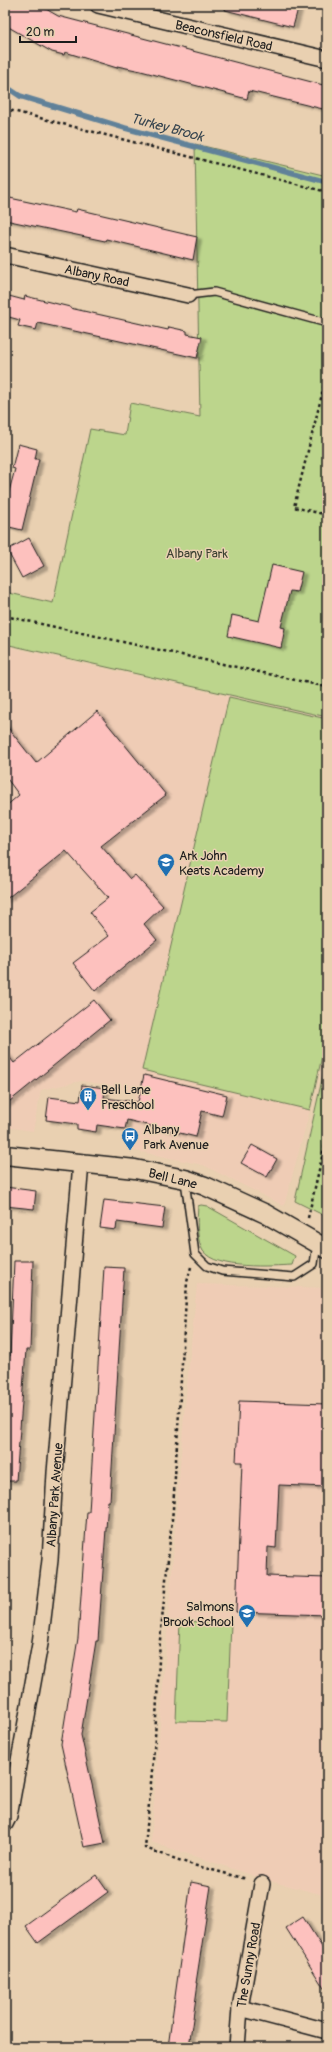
<svg xmlns="http://www.w3.org/2000/svg" width="332" height="2052" viewBox="0 0 332 2052" font-family="Pangolin,sans-serif">
<style>
.built{fill:#efccb5}
.green{fill:#bcd58c;stroke:#6c7854}
.lines{fill:none;stroke-linecap:round;stroke-linejoin:round}
.stream{stroke:#608199;stroke-width:5.5}
.building{fill:#fdc1be;stroke:#1c1c1c;filter:url(#shadow)}
.service-casing{stroke:#1c1c1c;stroke-width:10}
.minor-casing{stroke:#1c1c1c;stroke-width:18}
.tertiary-casing{stroke:#1c1c1c;stroke-width:21}
.path{stroke:#1c1c1c;stroke-width:2.5;stroke-dasharray:3 3;stroke-linecap:butt}
.service{stroke:#e9d0b1;stroke-width:7}
.minor{stroke:#e9d0b1;stroke-width:15}
.tertiary{stroke:#e9d0b1;stroke-width:18}
.labels{text-anchor:middle;stroke-width:3;stroke-linejoin:round;paint-order:stroke}
.street-label{font-size:13px;fill:#1c1c1c;stroke:#e9d0b1}
.park-label{font-size:13px;fill:#3c4132;stroke:#e9d0b1}
.poi-label{font-size:13px;fill:#1c1c1c;stroke:#e9d0b1;text-anchor:start}
.water-label{font-size:14px;font-style:italic;fill:#384650;stroke:#e9d0b1}
</style>
<defs>
<filter id="shadow"><feDropShadow dx="4.5" dy="2.5" stdDeviation="1" flood-color="#0004"/></filter>
</defs>
<rect width="100%" height="100%" fill="#e9d0b1"/>
<filter id="ink" filterUnits="userSpaceOnUse"><feTurbulence type="fractalNoise" baseFrequency=".025" numOctaves="2"/><feDisplacementMap in="SourceGraphic" scale="8" xChannelSelector="R" yChannelSelector="G"/><feConvolveMatrix kernelMatrix="1 2 1 2 8 2 1 2 1" color-interpolation-filters="sRGB"/></filter>
<g filter="url(#ink)">
<!-- built -->
<g class="built">
<path d="M5,646l322,73v315l-17,76 -26,96 -81,-41 -76,-16 9,-55 -27,-9 -28,-4 -40,9 -8,41 -28,-4z"/>
<path d="M197,1284l130,4v608l-57,-15 -119,-39 33,-427z"/>
</g>
<!-- green -->
<g class="green">
<path d="M195,144l132,32v541l-322,-73v-52l48,11 37,-174 35,6 5,-32 70,14z"/>
<path d="M229,697l98,22v315l-17,76 -168,-40z"/>
<path d="M327,1057v160l-32,-16z"/>
<path d="M201,1205l6,1 88,50 -3,9c-20,1 -76,5 -89,-14 -7,-11 -6,-33 -5,-45z"/>
<path d="M180,1621l51,2 -4,99 -51,-1z"/>
</g>
<g class="lines">
<!-- stream -->
<path class="stream" d="M5,86l15,10 105,32 202,54"/>
</g>
<!-- building -->
<g class="building">
<path d="M5,5h34l19,11 269,70v24l-78,-19 -2,8 -106,-28 -24,-5v2l-52,-16 -1,3 -12,-3 -47,-27z"/>
<path d="M226,5h73l-6,22 -68,-17z"/>
<path d="M5,197l71,15 1,-3 120,28 -4,23 -87,-21 -1,2 -100,-21z"/>
<path d="M5,295l19,5 1,-4 45,11v1l98,22 1,-3 18,4v3l15,3 -5,21 -159,-35 -2,7 -18,-4 2,-6 -15,-4z"/>
<path d="M18,444l19,5 -2,10h4l-17,71 -17,-4v-28l2,1 8,-30 -3,-1z"/>
<path d="M29,538l15,28 -22,12 -15,-28z"/>
<path d="M272,565l30,7 -5,20 -7,-1 -9,36 4,1 -4,20 -53,-12 4,-21 27,6z"/>
<path d="M97,711l69,84 -65,51 29,33 5,-4 28,31 -19,18 13,16 -62,51 -22,-28 36,-27 -19,-24 18,-14 -42,-47 -61,49v-93l14,-12 -14,-19v-52l31,39z"/>
<path d="M94,1000l16,20 -105,85v-53l9,11z"/>
<path d="M144,1075l83,20 -5,21 -20,-5 -6,26 -69,-17 -2,9 -28,-4 -1,7 -19,-3v-5l-31,-4 3,-23 31,4 2,-16 23,3 -1,10 34,4z"/>
<path d="M252,1145l25,14 -10,18 -26,-14z"/>
<path d="M5,1187l31,4 -2,18 -29,-3z"/>
<path d="M104,1200l61,7 -3,21 -45,-6 -1,8 -16,-2z"/>
<path d="M14,1261h19l-3,89h-4l-10,131h-11v-104l2,-21h3z"/>
<path d="M104,1267l20,1 -14,233h-2l-10,140h-2l-15,94 24,108 -21,4 -23,-103 17,-106 9,-126h2z"/>
<path d="M239,1401l88,3v83l-48,-2 -3,63 -8,-1 -1,29 60,2v37l-91,-3 6,-150h-6z"/>
<path d="M96,1875l12,17 -70,51 -12,-17z"/>
<path d="M191,1882l20,4 -15,97h2l-9,64h-21z"/>
<path d="M303,1917l24,38v38l-41,-65z"/>
</g>
<g class="lines">
<defs>
<g id="service">
<path d="M188,295l26,-3 113,31"/>
<path d="M185,1181l10,73 12,12 15,5 72,6 20,-13 3,-20"/>
</g>
<g id="minor">
<path d="M98,5l229,54"/>
<path d="M5,255l183,40"/>
<path d="M5,1824l4,-8 31,-172 10,-84 5,-87 26,-310"/>
<path d="M240,2008l87,23"/>
<path d="M237,2047l3,-39 22,-124"/>
</g>
<path id="tertiary" d="M5,1155l130,14 50,10 20,7 61,28 61,35"/>
</defs>
<!-- service casing -->
<use href="#service" class="service-casing"/>
<!-- minor casing -->
<use href="#minor" class="minor-casing"/>
<!-- tertiary casing -->
<use href="#tertiary" class="tertiary-casing"/>
<!-- path -->
<g class="path">
<path d="M5,109l322,83"/>
<path d="M327,374l-33,133 33,8"/>
<path d="M5,616l322,71"/>
<path d="M308,1218l19,-83"/>
<path d="M191,1267l-4,15 -14,227 -13,131 -5,98 -10,110 48,17 54,14"/>
</g>
<!-- service -->
<use href="#service" class="service"/>
<!-- minor -->
<use href="#minor" class="minor"/>
<!-- tertiary -->
<use href="#tertiary" class="tertiary"/>
</g>
</g>
<!-- icons -->
<defs>
<symbol id="school-pin" viewBox="-11 -11 22 30"><path d="M0 17L-7.5 6A9.5 9.5 0 1 1 7.5 6Z" fill="#1f6fb2" stroke="#e9d0b1"/><path d="M0-5L7-2L0 1L-7-2ZM-4 1L0 2.5L4 1V4Q0 6-4 4Z" fill="#fff"/></symbol>
<symbol id="building-pin" viewBox="-11 -11 22 30"><path d="M0 17L-7.5 6A9.5 9.5 0 1 1 7.5 6Z" fill="#1f6fb2" stroke="#e9d0b1"/><path d="M-4-6H4V6H1V3H-1V6H-4ZM-2.5-4.3h1.7v1.8h-1.7ZM.8-4.3h1.7v1.8H.8ZM-2.5-1h1.7V.8h-1.7ZM.8-1h1.7V.8H.8Z" fill="#fff"/></symbol>
<symbol id="bus-pin" viewBox="-11 -11 22 30"><path d="M0 17L-7.5 6A9.5 9.5 0 1 1 7.5 6Z" fill="#1f6fb2" stroke="#e9d0b1"/><path d="M-5-6H5V4H4V6H2V4H-2V6H-4V4H-5ZM-3.5-4V0h7V-4ZM-3.5 1.2v1.5H-2V1.2ZM2 1.2v1.5H3.5V1.2Z" fill="#fff"/></symbol>
</defs>
<g fill-rule="evenodd">
<use href="#school-pin" x="156" y="852" width="20" height="27"/>
<use href="#building-pin" x="78" y="1086" width="20" height="27"/>
<use href="#bus-pin" x="120" y="1126" width="20" height="27"/>
<use href="#school-pin" x="237" y="1603" width="20" height="27"/>
</g>
<g class="labels">
<!-- street labels -->
<g class="street-label">
<text transform="translate(224 35) rotate(13)" y="5">Beaconsfield Road</text>
<text transform="translate(97 275) rotate(12)" y="5">Albany Road</text>
<text transform="translate(173 1178) rotate(14)" y="5">Bell Lane</text>
<text transform="translate(54 1495) rotate(-86)" y="5">Albany Park Avenue</text>
<text transform="translate(248 1965) rotate(-80)" y="5">The Sunny Road</text>
</g>
<!-- park labels -->
<g class="park-label">
<text x="197" y="558">Albany Park</text>
</g>
<!-- poi labels -->
<g class="poi-label">
<text x="179" y="860">Ark John<tspan x="179" dy="15">Keats Academy</tspan></text>
<text x="101" y="1094">Bell Lane<tspan x="101" dy="15">Preschool</tspan></text>
<text x="143" y="1134">Albany<tspan x="143" dy="15">Park Avenue</tspan></text>
<text x="234" y="1611" text-anchor="end">Salmons<tspan x="234" dy="15">Brook School</tspan></text>
</g>
<!-- water labels -->
<g class="water-label">
<text transform="translate(167 127) rotate(15)" y="5">Turkey Brook</text>
</g>
</g>
<!-- margin -->
<rect width="332" height="2052" fill="none" stroke="#e9d0b1" stroke-width="20"/>
<rect x="10" y="10" width="312" height="2032" fill="none" stroke="#1c1c1c" stroke-width="1.5" filter="url(#ink)"/>
<!-- scale -->
<path d="M20 36v6h56v-6" fill="none" stroke="#1c1c1c" stroke-width="2"/>
<text x="26" y="36" font-size="12" fill="#1c1c1c" stroke="#e9d0b1" stroke-width="3" paint-order="stroke">20 m</text>
</svg>
